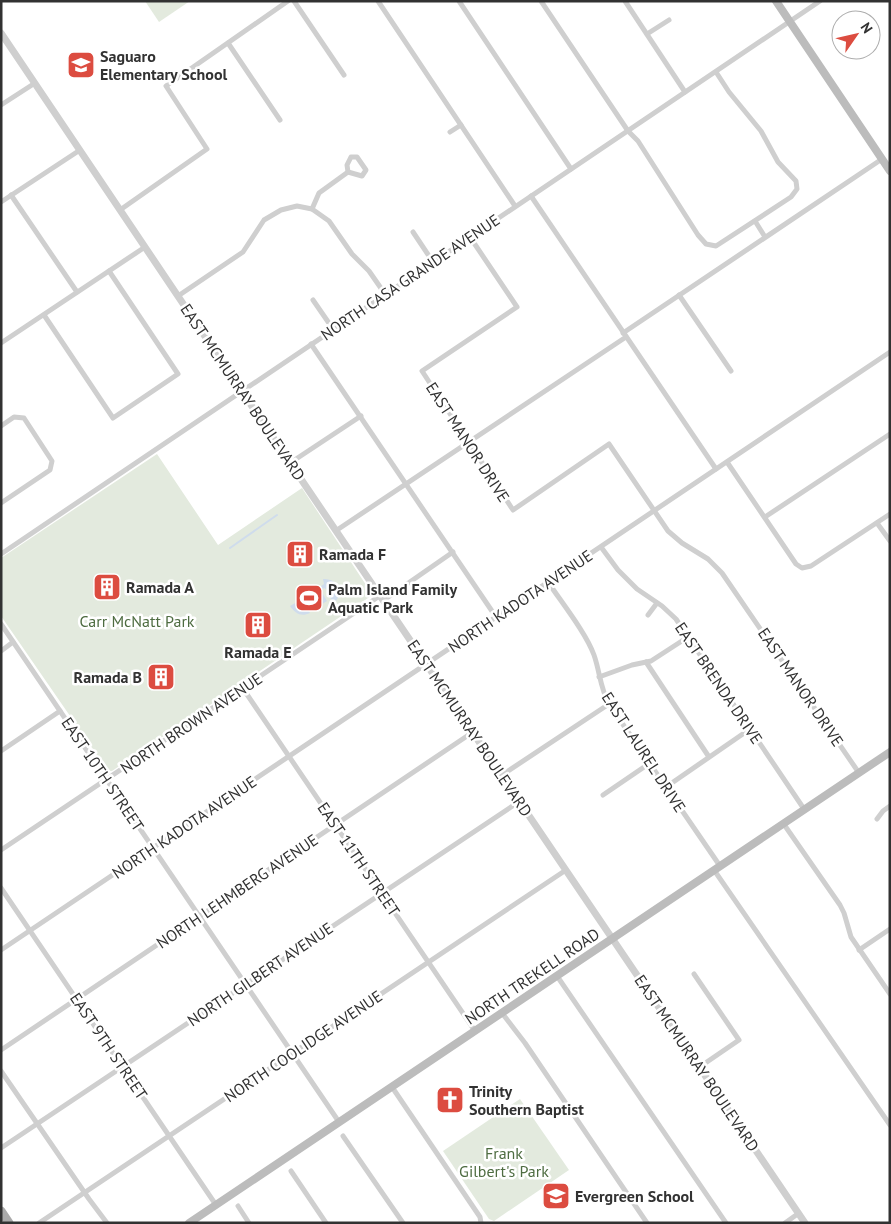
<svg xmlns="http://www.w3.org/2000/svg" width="891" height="1224" viewBox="0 0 891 1224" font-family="'PT Sans',sans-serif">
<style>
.green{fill:#e3eade}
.water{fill:#cfdcec}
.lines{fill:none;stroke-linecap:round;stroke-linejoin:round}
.stream{stroke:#cfdcec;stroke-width:2}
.minor{stroke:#cfcfcf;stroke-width:5}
.tertiary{stroke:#cfcfcf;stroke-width:7}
.secondary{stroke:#bcbcbc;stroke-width:8}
.primary{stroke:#aaa;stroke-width:9}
.labels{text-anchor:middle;stroke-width:5;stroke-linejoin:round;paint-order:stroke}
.poi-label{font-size:16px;font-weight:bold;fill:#323232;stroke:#fff;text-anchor:start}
.street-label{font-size:16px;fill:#323232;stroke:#fff}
.park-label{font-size:16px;fill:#4e6c41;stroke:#fff}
</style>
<rect width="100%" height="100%" fill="#fff"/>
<!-- green -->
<g class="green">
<path d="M145,1h45l-31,21z"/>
<path d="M157,454l61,91 84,-57 70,106 -1,2 -259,175h-4l-107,-155v-58z"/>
<path d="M520,1099l49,71 -75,51 -5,-2 -46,-68z"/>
</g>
<!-- water -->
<path class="water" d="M323,579c15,-1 22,14 11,24l-5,-7 1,-5 -6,-3 -3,3 6,10 -16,10 -6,-9 -2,1 7,10c-9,4 -14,1 -20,-7l14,-8 -5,-8 9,-5 5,7 11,-8z"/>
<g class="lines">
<!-- stream -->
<path class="stream" d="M230,548l47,-33"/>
<!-- minor -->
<g class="minor">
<path d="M294,1l50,74"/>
<path d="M378,1l137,205"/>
<path d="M459,1l112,168"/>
<path d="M541,1l87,130 10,10 60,94 8,9 10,2 75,-49 6,-8 -1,-8 -18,-19 -17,-31 -32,-39 -13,-20"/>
<path d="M625,1l60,91"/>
<path d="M647,34l22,-14"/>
<path d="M228,43l52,77"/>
<path d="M1,105l34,-22"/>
<path d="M450,132l11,-7"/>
<path d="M351,157h6l9,13 -4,6 -14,-4 -1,-7z"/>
<path d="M11,195l66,97"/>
<path d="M531,196l185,273"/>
<path d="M1,202l79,-52"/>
<path d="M312,209l7,-16 29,-21"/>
<path d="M120,210l87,-61 -41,-63 122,-85"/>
<path d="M755,221l10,16"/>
<path d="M413,232l20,30"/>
<path d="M470,237l47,70 -95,64 91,139 96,-66 59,87 14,12 26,16 14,14 137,200"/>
<path d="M679,295l52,76"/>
<path d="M178,296l65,-44 21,-32 17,-10 16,-4 15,3 17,12 23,33 17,17 16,23"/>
<path d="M313,300l20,29"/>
<path d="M44,315l69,103 65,-44 -69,-103"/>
<path d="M623,333l259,-174"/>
<path d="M1,343l144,-96"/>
<path d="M311,344l185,273"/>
<path d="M1,426l13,-9 10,1 28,43 -2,9 -49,33"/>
<path d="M727,462l69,102 6,4 9,-2 79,-52"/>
<path d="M290,463l71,-47"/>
<path d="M765,517l125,-83"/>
<path d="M877,523l13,18"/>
<path d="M337,530l289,-193"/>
<path d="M601,547l17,23 19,19 25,17 14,13 128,190"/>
<path d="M1,554l819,-553"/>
<path d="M548,582c14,21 38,51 46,73 6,17 6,33 15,49l111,162"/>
<path d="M384,600l69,-48"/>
<path d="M648,615l9,-12"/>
<path d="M1,624l338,498"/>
<path d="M1,651l12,-9"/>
<path d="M646,662l63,95"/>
<path d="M599,677l33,-12 19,-4 37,-24"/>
<path d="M242,687l233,344"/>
<path d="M1,751l59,-40"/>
<path d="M502,775l107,-71"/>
<path d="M666,787l84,-58"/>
<path d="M603,795l47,-32"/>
<path d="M877,819l6,-8 7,-5"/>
<path d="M783,823l57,82 4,8 7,24 39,57"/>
<path d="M1,850l380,-255"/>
<path d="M714,870l176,255"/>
<path d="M1,888l215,317"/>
<path d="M1,950l889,-598"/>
<path d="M859,950l31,-21"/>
<path d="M694,974l45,66 -38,26"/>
<path d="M557,976l169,247"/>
<path d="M502,1013l23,30 122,180"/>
<path d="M1,1050l472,-318"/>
<path d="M1,1071l88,128 18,24"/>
<path d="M392,1087l88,130 1,6"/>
<path d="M343,1136l60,87"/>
<path d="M1,1148l519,-347"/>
<path d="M291,1171l35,52"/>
<path d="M238,1206l11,17"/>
<path d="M39,1223l527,-353"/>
<path d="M785,1223l14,-10"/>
</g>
<!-- tertiary -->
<path class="tertiary" d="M1,33l306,455 498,735"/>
<!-- secondary -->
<g class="secondary">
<path d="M776,1l114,170"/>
<path d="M189,1223l701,-471"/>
</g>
<!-- primary -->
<path class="primary" d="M1,1211l8,12"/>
</g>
<!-- icons -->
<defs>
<symbol id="school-square" viewBox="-11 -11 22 22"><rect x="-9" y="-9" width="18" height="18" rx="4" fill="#dc4c40" stroke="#fff"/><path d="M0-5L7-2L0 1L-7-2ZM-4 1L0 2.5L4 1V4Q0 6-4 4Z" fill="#fff"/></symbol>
<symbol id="building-square" viewBox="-11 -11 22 22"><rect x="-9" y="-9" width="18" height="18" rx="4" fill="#dc4c40" stroke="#fff"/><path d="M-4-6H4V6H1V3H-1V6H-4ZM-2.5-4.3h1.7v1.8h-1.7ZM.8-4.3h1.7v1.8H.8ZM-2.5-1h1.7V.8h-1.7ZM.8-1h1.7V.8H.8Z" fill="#fff"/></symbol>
<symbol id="stadium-square" viewBox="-11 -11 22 22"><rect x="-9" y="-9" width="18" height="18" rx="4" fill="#dc4c40" stroke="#fff"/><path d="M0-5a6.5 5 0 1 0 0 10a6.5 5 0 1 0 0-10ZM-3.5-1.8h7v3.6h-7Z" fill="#fff"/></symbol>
<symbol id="church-square" viewBox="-11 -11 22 22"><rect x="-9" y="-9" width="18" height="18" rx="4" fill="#dc4c40" stroke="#fff"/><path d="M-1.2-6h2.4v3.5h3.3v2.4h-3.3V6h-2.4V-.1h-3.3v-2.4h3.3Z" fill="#fff"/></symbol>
</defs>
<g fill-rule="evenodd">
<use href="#school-square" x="65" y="49" width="32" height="32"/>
<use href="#building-square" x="284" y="538" width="32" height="32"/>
<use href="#building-square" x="91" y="571" width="32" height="32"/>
<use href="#stadium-square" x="293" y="582" width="32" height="32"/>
<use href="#building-square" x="242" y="609" width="32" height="32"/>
<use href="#building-square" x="145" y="661" width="32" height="32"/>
<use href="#church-square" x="434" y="1084" width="32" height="32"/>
<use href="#school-square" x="540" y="1180" width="32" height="32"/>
</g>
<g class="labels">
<!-- poi labels -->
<g class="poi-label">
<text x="100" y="62">Saguaro<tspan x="100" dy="18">Elementary School</tspan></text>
<text x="319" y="560">Ramada F</text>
<text x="126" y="593">Ramada A</text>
<text x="328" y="595">Palm Island Family<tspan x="328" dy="18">Aquatic Park</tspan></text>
<text x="258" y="658" text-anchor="middle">Ramada E</text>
<text x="142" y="683" text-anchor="end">Ramada B</text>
<text x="469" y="1097">Trinity<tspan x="469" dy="18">Southern Baptist</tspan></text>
<text x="575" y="1202">Evergreen School</text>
</g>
<!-- street labels -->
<g class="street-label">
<text transform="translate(410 277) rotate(-34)" y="6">NORTH CASA GRANDE AVENUE</text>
<text transform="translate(243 392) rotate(56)" y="6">EAST MCMURRAY BOULEVARD</text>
<text transform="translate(468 442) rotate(57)" y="6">EAST MANOR DRIVE</text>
<text transform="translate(520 601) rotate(-34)" y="6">NORTH KADOTA AVENUE</text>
<text transform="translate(719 683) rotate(56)" y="6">EAST BRENDA DRIVE</text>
<text transform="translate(801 687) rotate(56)" y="6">EAST MANOR DRIVE</text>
<text transform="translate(191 723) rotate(-34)" y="6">NORTH BROWN AVENUE</text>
<text transform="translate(470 728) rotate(56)" y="6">EAST MCMURRAY BOULEVARD</text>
<text transform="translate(644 752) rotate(57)" y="6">EAST LAUREL DRIVE</text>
<text transform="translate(103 774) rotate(56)" y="6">EAST 10TH STREET</text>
<text transform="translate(184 827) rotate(-34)" y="6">NORTH KADOTA AVENUE</text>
<text transform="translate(359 859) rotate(56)" y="6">EAST 11TH STREET</text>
<text transform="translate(237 891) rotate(-34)" y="6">NORTH LEHMBERG AVENUE</text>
<text transform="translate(260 974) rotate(-34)" y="6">NORTH GILBERT AVENUE</text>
<text transform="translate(532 976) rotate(-34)" y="6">NORTH TREKELL ROAD</text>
<text transform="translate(109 1046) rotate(56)" y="6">EAST 9TH STREET</text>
<text transform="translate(303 1046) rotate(-34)" y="6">NORTH COOLIDGE AVENUE</text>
<text transform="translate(697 1063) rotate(56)" y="6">EAST MCMURRAY BOULEVARD</text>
</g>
<!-- park labels -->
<g class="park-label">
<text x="137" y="627">Carr McNatt Park</text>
<text x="504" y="1159">Frank<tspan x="504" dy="18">Gilbert's Park</tspan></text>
</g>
</g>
<!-- border -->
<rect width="891" height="1224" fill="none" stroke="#323232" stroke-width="5"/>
<!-- north arrow -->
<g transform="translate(856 35) rotate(56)"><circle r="24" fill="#ffffff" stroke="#adadad"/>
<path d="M0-4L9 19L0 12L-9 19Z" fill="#dc4c40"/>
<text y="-8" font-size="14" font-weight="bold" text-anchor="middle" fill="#323232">N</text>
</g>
</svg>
